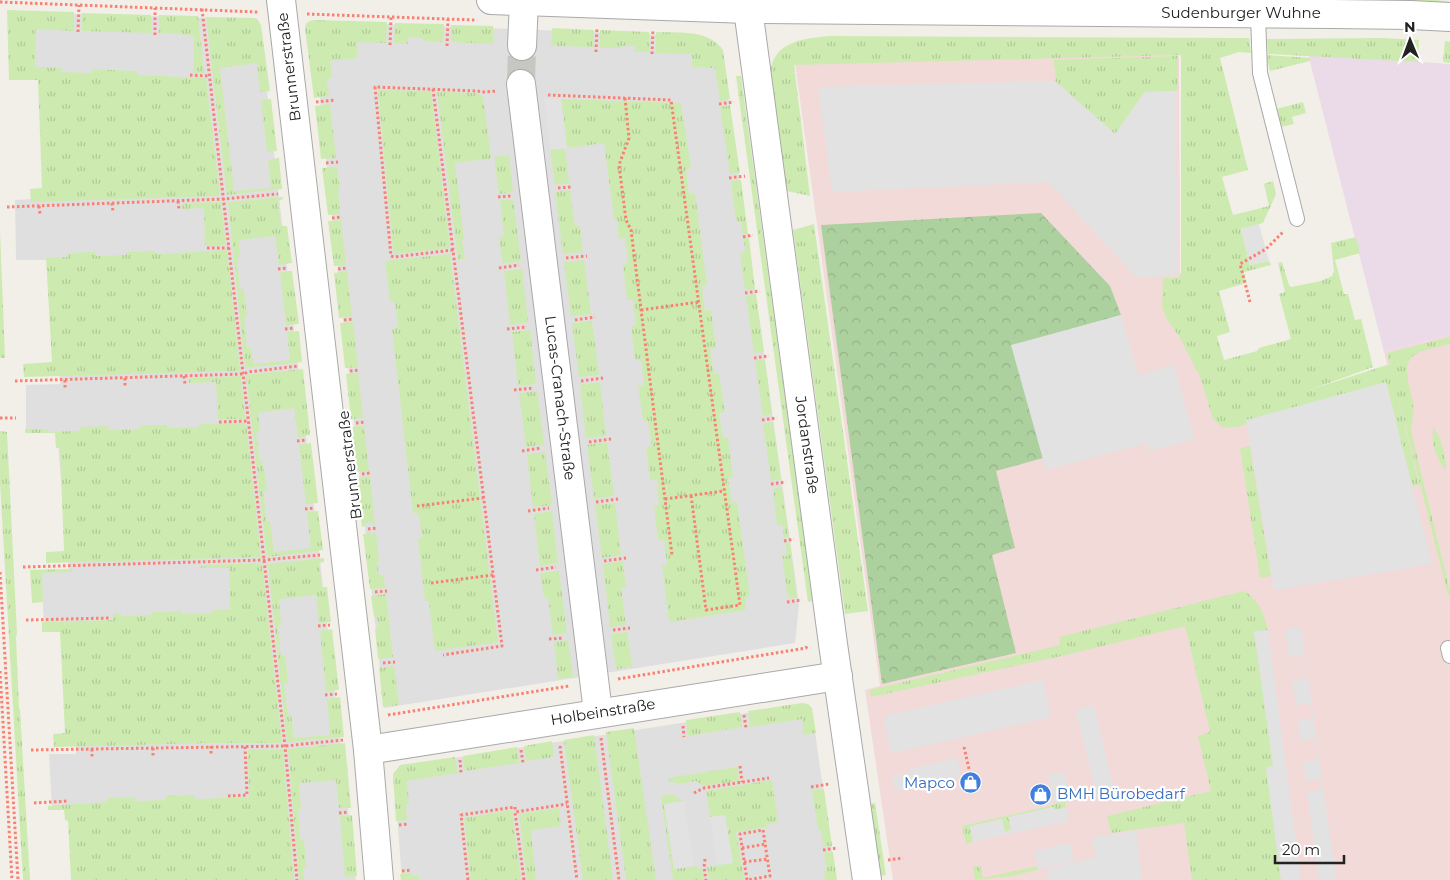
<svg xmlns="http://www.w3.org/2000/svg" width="1450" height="880" viewBox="0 0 1450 880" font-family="Montserrat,sans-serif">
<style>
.residential{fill:#e0dfdf}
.commercial{fill:#f2dad9}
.industrial{fill:#ebdbe8}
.grass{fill:url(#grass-tufts)}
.forest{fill:url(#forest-crowns)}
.parking{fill:#e2e2e2}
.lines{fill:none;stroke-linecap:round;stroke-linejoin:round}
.minor-tunnel{stroke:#c8c6c1;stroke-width:28;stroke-dasharray:28 14;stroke-linecap:butt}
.service-casing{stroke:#a9a9a9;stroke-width:16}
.minor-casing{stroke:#a9a9a9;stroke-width:30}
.tertiary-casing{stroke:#a9a9a9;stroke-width:30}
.path{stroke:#fa8072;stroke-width:3;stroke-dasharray:2.5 2.5;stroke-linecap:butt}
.service{stroke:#fff;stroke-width:14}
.minor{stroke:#fff;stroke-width:28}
.tertiary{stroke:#fff;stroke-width:28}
.labels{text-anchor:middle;stroke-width:4.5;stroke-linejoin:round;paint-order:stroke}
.street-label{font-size:15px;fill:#222;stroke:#fff}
.shop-label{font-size:15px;fill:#366cbe;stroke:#fff;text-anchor:end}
</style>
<defs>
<pattern id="grass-tufts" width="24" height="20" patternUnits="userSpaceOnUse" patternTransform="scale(1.25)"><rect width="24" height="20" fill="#cdebb0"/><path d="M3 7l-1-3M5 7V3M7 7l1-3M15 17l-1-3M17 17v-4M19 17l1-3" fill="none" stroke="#b0c997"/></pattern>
<pattern id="forest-crowns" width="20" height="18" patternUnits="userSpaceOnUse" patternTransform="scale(1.25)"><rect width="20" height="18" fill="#add19e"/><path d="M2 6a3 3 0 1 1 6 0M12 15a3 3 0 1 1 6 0" fill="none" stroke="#95b388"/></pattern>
</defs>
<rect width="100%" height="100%" fill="#f2efe9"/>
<!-- residential -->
<g class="residential">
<path d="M11,12l240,7 9,9 96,852h-281l-5,-73 -18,1 -3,-54h27l-7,-130h-25l-3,-53 28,-1 -12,-137 -31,-1v-47l34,-1 -9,-124h-35l-1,-60 36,-2 -11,-119h-29z"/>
<path d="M312,24h72l310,12 28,16 77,553 -4,38 -411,65z"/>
<path d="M804,704l8,7 24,169h-434l-8,-105 7,-9z"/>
</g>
<!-- commercial -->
<path class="commercial" d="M1179,53l1,224 41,145 167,-54 -4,-16 66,-17v545h-557l-28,-190 15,-4 -85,-623z"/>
<!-- industrial -->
<path class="industrial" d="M1308,54l142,10v271l-66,17z"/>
<!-- grass -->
<g class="grass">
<path d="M985,0h452l13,2v4z"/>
<path d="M7,10l67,2v19l-38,-2 -1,38 26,1v4l31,1v-4l41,2h4v4l69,3 14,118 -189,6 -1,-13 12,-1 -4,-108h-29z"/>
<path d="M82,13l69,2v18l-69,-2z"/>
<path d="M159,15l39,1 6,57h-11l1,-38 -35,-2z"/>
<path d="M206,17l48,1 3,1 4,6 9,66 -10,1 -3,-29 -37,5 14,123 37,-3 -3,-28 11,-2 3,31 -55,6z"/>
<path d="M314,20l73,2 -1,21 -29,-1v16l-27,3 2,17 -5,1 2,17 -15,2 -9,-69c0,-6 3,-8 9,-9z"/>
<path d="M395,23l49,1 -1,18 -20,-1v-3l-15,-1v7l-14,-1z"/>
<path d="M451,25l42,1v18l-42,-2z"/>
<path d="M552,28l42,2 -1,17 -42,-1z"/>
<path d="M600,30l49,2v20h-14v-6h-14v2h-21z"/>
<path d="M656,32c22,1 53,-3 67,18l7,49 -10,2 -5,-33 -23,-1v-13l-36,-1z"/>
<path d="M829,36l420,2 2,15 -12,-1 -19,6 28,112 -26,7 11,38 36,-9 -5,-22 9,-3 3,13 -13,29 -22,6 9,36 19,-4 2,4 -27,7 2,11 -27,8 11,41 -13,4 7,24 33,-9 2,-3 32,-9 -12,-45 6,-2 -7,-29 4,-1 7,23 2,2 30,-6 11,-5 2,-5 -3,-28 25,-6 4,16 -25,7 9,34h4l7,26 6,-1 12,48 -64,23 81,-26 29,121 -13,3 -91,-85 -78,24 -14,1 -10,-9 -13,-42 -20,-39 -14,-20 -4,-11 1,-29h15l3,-5v-218l-387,10 1,7 -2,1h2l15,123 -23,-5 -17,-118c4,-32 32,-34 59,-37z"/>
<path d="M1383,38l36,2 -1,22 -150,-8 -1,-15z"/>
<path d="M1445,41l5,1v21l-7,-1z"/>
<path d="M1266,55l44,3v3l-40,10z"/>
<path d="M1178,56v33l-2,2 -31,1 -30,42 -60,-53 1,-4 -3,-17z"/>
<path d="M736,76h5l72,525 -5,1z"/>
<path d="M378,90l53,1 19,157 -55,6 -2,-4z"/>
<path d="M437,92l40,1 6,3 8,61 -2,2 -34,4 9,76 -2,1 3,19 -7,1z"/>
<path d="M271,99l6,52 -10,1 -6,-52z"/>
<path d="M561,99l120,4 10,65 -5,2 3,24h6l12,91 -5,1 3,25 6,-1 5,38 -6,1 4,25 5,-1 6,39 -6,1 4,25h5l5,39 -5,1 4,25 5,-1 13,94 -5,1 1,13 -77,12 -7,-57h5l-3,-26 -6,1 -4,-34 5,-1 -2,-25h-7l-4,-33 6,-1 -4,-25h-5l-5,-35 6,-1 -3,-25h-6l-4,-34 5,-1 -3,-25h-6l-4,-36 5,-1 -3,-25 -6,1 -2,-20h-3l-10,-76 -37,5z"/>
<path d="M1303,102l3,11 -14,4 2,7 -13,3 -5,-18z"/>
<path d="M330,104l6,54 -15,1 -6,-53z"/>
<path d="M730,105l10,68 -10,1 -10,-67z"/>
<path d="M565,148l4,35 -14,2 -5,-35z"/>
<path d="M509,155l4,37 -14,2 -5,-37z"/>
<path d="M337,167l3,22 -2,1 2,24 -12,1 -6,-47z"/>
<path d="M741,180l7,54 -5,1 -2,-14 -5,1 -5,-41z"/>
<path d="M570,190l5,36h5l3,26 -20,2 -8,-62z"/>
<path d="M283,197v2l-5,2 3,25h6l5,37 -13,2 -4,-29 -36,4 1,18h-3l3,31h4l3,27 -3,1 3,31h4l2,16 37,-4 -3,-28 12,-1 3,31 -57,6 -17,-166z"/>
<path d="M513,199l8,62 -18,3 -4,-27 5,-1 -4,-36z"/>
<path d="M221,202l5,43 -21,1 -1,-38 -22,1 1,-6z"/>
<path d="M341,220l5,45 -12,1 -6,-45z"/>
<path d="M814,224l54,387 -23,3 -52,-384z"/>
<path d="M0,230l5,128h-5z"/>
<path d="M749,238l6,51 -10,1 -5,-37 5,-1 -1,-13z"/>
<path d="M227,250l13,121 -216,6 -1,-13 29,-2 -6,-104 21,-1v-4l28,-1 1,4 30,-1 1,-3 28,-1 1,3z"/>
<path d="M450,254l48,388 -63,9 -6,-49 -4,-1 -7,-62 4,-1 -3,-25h-6l-21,-184 6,-2 -3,-25h-5l-5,-41z"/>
<path d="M584,260l7,54 -20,2 -7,-54z"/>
<path d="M522,269l6,53 -18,3 -6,-54z"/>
<path d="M292,271l7,53 -13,1 -6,-53z"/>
<path d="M347,271l5,45 -13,2 -5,-45z"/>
<path d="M756,294l8,58 -10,1 -8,-57z"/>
<path d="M592,321l7,54 -20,2 -7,-54z"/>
<path d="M353,322l5,45 -13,1 -5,-45z"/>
<path d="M530,330l6,54 -18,2 -6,-54z"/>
<path d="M1450,337v7c-12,3 -27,5 -37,12 -13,11 -1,34 0,48 1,9 -1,18 -2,27l39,160v3l-2,1 -61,-242z"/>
<path d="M765,360l7,54 -9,2 -8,-55z"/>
<path d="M303,369l7,66 -12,2 -4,-29 -36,5 2,18 -4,1 4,30h3l4,28 -4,1 4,30h3l4,31 37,-4 -4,-36 11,-1 5,39 -56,7 -21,-182z"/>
<path d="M358,373l5,45 -12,1 -5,-45z"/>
<path d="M241,376l4,43h-27l-2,-37 -27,1v-5z"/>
<path d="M600,382l6,54 -20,2 -6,-53z"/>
<path d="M537,391l7,54 -18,2 -7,-54z"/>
<path d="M773,422l8,57 -10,2 -8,-57z"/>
<path d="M246,423l15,134 -215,6v-11l18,-1 -4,-103h-4l-1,-15h-30v-4h23v3l31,-1 1,-4 28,-1v4l31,-1 1,-4h27l1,3 31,-1v-3z"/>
<path d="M364,426l5,45 -13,1 -5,-45z"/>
<path d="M1433,426c10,17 12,26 13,45 -11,-15 -15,-26 -13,-45z"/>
<path d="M0,431l7,1 10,201 -1,4 3,71 1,2 10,170h-7l-23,-397z"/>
<path d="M607,442l7,54 -20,3 -7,-54z"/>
<path d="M311,443l7,60 -12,1 -7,-59z"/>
<path d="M1250,446l21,130 -11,2 -20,-130z"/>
<path d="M545,452l7,53 -19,2 -6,-53z"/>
<path d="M370,476l5,49h-2l-1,-3 -7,1v3l-3,1 -5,-49z"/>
<path d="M782,487l7,50h-5l-1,-12 -6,1 -4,-37z"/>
<path d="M615,503l6,52 -19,3 -7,-53z"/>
<path d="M552,511l6,52 -18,3 -6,-52z"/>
<path d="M376,533l3,28h-2l2,14h5l1,13 -15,1 -7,-55z"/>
<path d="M790,542l7,55 -9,1 -6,-42h5l-2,-13z"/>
<path d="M324,558v4l-5,1 3,24h5l4,35 -12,1 -3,-28 -37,4 2,26 -3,1 3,30h4l3,27 -4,1 4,31h3l3,23 36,-3 -3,-36 13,-2 4,40 -57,5 -19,-178z"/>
<path d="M623,561l3,26 -5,1 5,37 -16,2 -7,-63z"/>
<path d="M262,563l20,180h-71l-157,4 -1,-13 12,-1 -5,-101h-18v-10l71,-2v-7h8v3l31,-1 1,-3 28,-1v3l31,-1 1,-3 17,-1 -1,-41h-28v-3z"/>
<path d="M72,569l1,3 -31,1 1,29 -11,1 -2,-33z"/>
<path d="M559,571l8,62 -14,2 -5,-38h-4l-4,-24z"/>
<path d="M1244,591c15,9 20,22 24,39l-14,2 20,134 -8,1 15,113h-89l-8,-57 -73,10 -4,-17 104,-25 -13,-55 12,-4 -25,-106 -119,29 -195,42 -1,-7 190,-45 -1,-8z"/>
<path d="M386,594l7,63 -15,2 -3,-30h3l-1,-12h-3l-3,-21z"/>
<path d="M332,629l7,61 -13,1 -6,-60z"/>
<path d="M627,632l5,35 -16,2 -5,-35z"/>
<path d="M568,640l5,37 -15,2 -4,-37z"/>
<path d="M394,666l5,39 -16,2 -4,-39z"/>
<path d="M802,703l6,1 4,4 4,25 -12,2 -2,-16 -52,8 -2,-16z"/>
<path d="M740,712l2,15 -54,9 -2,-16z"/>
<path d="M634,728l22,152h-30l-20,-148z"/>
<path d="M594,735l19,145h-30l-19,-140z"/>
<path d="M552,741l2,16 -28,4 -2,-15z"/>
<path d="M345,743l6,65h-12l-3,-28 -37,3 2,26h-3l2,31h4l2,27 -3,1 1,12h-5l-11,-131z"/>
<path d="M517,747l2,16 -54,8 -2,-15z"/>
<path d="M248,749l35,1 11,130h-223l-3,-59 -3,-1 -1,-10h-16v-4l59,-4v-4l28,-1v4l31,-1v-4l28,-1 1,4 54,-2z"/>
<path d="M455,757l3,16 -51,8 2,23 -3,1 1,15 -11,1 -3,-47 7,-9z"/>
<path d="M737,767l2,14 -35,5 -8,-5 -16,3 -10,-3 -3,-3z"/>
<path d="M772,780l6,42 -11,2v3l-31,5 8,48h-35l-2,-13 25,-4 -7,-48 -15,2 -4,-26z"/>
<path d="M824,789l8,57 -8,1 -3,-17h-3l-6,-40z"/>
<path d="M672,794l12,7 -19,3 10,65 19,-3 8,3 2,11h-31l-12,-84z"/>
<path d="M1065,801l1,6 -12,3 -1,-3 -44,10 2,13 -6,2 -35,-6 3,16 -7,2 -4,-18 92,-21v-1z"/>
<path d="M875,803l11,72 -5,1 -11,-72z"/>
<path d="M559,808l2,18 -30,4 5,50h-9l-8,-66z"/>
<path d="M512,810l9,70h-50l-7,-62z"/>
<path d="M352,815l5,61 -12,1 -5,-61z"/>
<path d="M833,852l4,28h-12l-1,-9 3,-1 -3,-17z"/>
<path d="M980,865l3,13 54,-12v4l-24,6 -38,4 -2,-13z"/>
<path d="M411,873l1,3h7v4h-18l-1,-6z"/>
</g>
<!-- forest -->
<path class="forest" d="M1041,213l69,73 11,29 -109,31 31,112 -47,13 19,77 -23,7 24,98 -134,31 -61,-459z"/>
<!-- parking -->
<g class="parking">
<path d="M1055,81l60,53 30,-42 31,-1 1,185 -41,1 -88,-95 -216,10 -14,-105z"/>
<path d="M544,98l17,1 6,49 -17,2z"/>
<path d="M1259,224l10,37 -19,4 -9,-36z"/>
<path d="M1121,315l17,60 36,-10 21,74 -46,12 -2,-8 -101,27 -35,-125z"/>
<path d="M1386,382l46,182 -158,26 -28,-170z"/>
<path d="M1301,627l35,253h-17l-12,-88 15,-3 -2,-10 -14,2 -3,-19 15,-2 -3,-22 -15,2 -2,-19 14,-2 -2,-16 -14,2 -4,-25 15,-3 -3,-22 -15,2 -4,-28z"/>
<path d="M1268,630l33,250h-20l-15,-113 7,-1 -19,-135z"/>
<path d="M1043,680l8,37 -160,36 -8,-37z"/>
<path d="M1094,705l22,93 -18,4 -22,-92z"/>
<path d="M957,758l4,19 -66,14 -3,-15 18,-4v-3z"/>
<path d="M1065,772l6,28 -17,4 -6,-29z"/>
<path d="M684,801l10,65 -20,3 -10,-65z"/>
<path d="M1054,807l1,3 11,-3 3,14 -96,21 -3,-16 32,-7 3,13 6,-2 -3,-13z"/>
<path d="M725,815l8,48 -16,2 -7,-48z"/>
<path d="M1136,831l6,49h-94l-1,-11 49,-12 -4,-20z"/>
<path d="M1070,843l4,18 -36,8 -4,-18z"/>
</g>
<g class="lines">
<!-- minor-tunnel -->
<path class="minor-tunnel" d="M521,84l1,-38"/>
<defs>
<g id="service">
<path d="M1258,14l2,59 37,146"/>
<path d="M1448,648l2,8"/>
</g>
<g id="minor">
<path d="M281,0l87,750 11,130"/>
<path d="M748,9l85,635 34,236"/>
<path d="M522,46l2,-45"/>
<path d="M521,84l77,628"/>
<path d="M368,750l470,-74"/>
</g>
<path id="tertiary" d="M491,0l257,9 584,5 79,1 39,2"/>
</defs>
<!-- service casing -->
<use href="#service" class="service-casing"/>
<!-- minor casing -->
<use href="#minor" class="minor-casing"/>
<!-- tertiary casing -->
<use href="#tertiary" class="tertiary-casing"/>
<!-- path -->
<g class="path">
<path d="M0,2l258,10"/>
<path d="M202,9l83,737 12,134"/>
<path d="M307,14l168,6"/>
<path d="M78,32l1,-27"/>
<path d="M155,35v-27"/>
<path d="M390,45l1,-28"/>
<path d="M447,46l1,-27"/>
<path d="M596,52l1,-25"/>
<path d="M652,54l1,-25"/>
<path d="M190,75l19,1"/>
<path d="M433,89l69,557 -59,9"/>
<path d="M548,95l123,5 69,505 -34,5 -15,-115"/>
<path d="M625,98l4,40 -10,27 7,55 5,10 41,325"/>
<path d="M316,102l19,-2"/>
<path d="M719,104l15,-2"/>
<path d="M326,163l12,-1"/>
<path d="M729,178l16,-2"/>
<path d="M558,188l13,-1"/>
<path d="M498,197l13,-1"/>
<path d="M178,201l1,9"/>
<path d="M112,203l1,9"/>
<path d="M39,206l1,8"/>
<path d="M7,207l217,-8 54,-5"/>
<path d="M332,218l10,-1"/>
<path d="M743,237l10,-2"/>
<path d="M207,248h22"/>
<path d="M453,250l-59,7 -3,-1 -16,-169 102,4 7,1 13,-1"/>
<path d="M566,258l21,-2"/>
<path d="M499,268l20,-3"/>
<path d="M278,269l10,-1"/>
<path d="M338,269l9,-1"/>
<path d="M745,293l15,-2"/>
<path d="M1250,302l-10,-38 26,-15 18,-18"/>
<path d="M641,310l58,-8"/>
<path d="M344,320l9,-1"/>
<path d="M575,320l20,-3"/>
<path d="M285,329l10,-1"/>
<path d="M507,329l20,-2"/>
<path d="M754,358l15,-2"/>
<path d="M350,371l9,-1"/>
<path d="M184,376l1,8"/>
<path d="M125,378v8"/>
<path d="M65,380v8"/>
<path d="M15,381l228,-7 5,-2 50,-6"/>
<path d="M581,381l22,-3"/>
<path d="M514,390l20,-2"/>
<path d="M0,418h16"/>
<path d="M762,420l15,-2"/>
<path d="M219,422l30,-1"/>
<path d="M356,423l9,-1"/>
<path d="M297,441l10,-1"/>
<path d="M589,442l22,-3"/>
<path d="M522,451l19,-3"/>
<path d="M362,474l8,-1"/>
<path d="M771,484l15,-2"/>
<path d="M665,499l59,-8"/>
<path d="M596,502l22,-3"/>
<path d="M417,506l66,-8"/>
<path d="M305,509l10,-1"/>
<path d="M528,511l21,-3"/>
<path d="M368,529l9,-1"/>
<path d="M784,541l10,-2"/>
<path d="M604,561l22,-3"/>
<path d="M23,567l241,-7 56,-5"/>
<path d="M536,570l20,-3"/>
<path d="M0,572l18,308"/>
<path d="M431,583l62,-8"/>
<path d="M375,592l12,-1"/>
<path d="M787,602l15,-2"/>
<path d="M26,620l83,-2"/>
<path d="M318,626l12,-1"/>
<path d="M613,630l17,-2"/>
<path d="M549,639l15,-1"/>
<path d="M383,663l12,-1"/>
<path d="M0,671l12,209"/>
<path d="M618,679l188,-31 1,-2"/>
<path d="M325,695l12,-1"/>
<path d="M388,715l181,-29"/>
<path d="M744,715l2,13"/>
<path d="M683,726l1,11"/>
<path d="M601,738l18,142"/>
<path d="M211,746v8"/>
<path d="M560,746l17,134"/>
<path d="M964,747l5,22"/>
<path d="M153,748v8"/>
<path d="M92,749v9"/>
<path d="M31,750l254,-4 58,-6"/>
<path d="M521,750l2,13"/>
<path d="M460,760l1,13"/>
<path d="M740,766l2,16"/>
<path d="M811,787l18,-3"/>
<path d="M694,793l10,-5 65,-10"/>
<path d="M228,796l19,-1 -2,-49"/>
<path d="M34,803l34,-2"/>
<path d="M339,813l9,-1"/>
<path d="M399,825l9,-1"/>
<path d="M763,830l7,46 -23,4 -7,-46z"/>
<path d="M742,848l24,-4"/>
<path d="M823,850l15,-2"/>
<path d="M705,859l-1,8 2,13"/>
<path d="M888,860l15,-2"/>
<path d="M744,862l24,-3"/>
<path d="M402,871l10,-1"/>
<path d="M468,880l-7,-65 54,-8v5"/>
<path d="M524,880l-9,-68 52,-8"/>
</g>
<!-- service -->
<use href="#service" class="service"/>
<!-- minor -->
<use href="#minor" class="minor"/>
<!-- tertiary -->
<use href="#tertiary" class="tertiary"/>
</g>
<!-- icons -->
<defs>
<symbol id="shop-disc" viewBox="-11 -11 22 22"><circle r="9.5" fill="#3f7fe0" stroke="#fff"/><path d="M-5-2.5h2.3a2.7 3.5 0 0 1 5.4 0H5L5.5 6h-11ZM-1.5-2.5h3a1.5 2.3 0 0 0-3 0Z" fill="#fff"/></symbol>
</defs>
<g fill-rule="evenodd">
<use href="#shop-disc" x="958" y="770" width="25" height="25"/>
<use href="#shop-disc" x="1028" y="782" width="25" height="25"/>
</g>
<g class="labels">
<!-- street labels -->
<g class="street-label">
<text x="1241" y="18">Sudenburger Wuhne</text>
<text transform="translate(289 67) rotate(-97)" y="5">Brunnerstraße</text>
<text transform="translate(560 398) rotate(83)" y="5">Lucas-Cranach-Straße</text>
<text transform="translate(807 445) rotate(82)" y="5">Jordanstraße</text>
<text transform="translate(350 465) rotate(-97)" y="5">Brunnerstraße</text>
<text transform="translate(603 712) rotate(-9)" y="5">Holbeinstraße</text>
</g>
<!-- shop labels -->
<g class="shop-label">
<text x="955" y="788">Mapco</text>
<text x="1057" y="799" text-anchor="start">BMH Bürobedarf</text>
</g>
</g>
<!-- north arrow -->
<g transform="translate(1410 40) rotate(359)" stroke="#ffffff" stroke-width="4" paint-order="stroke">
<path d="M0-4L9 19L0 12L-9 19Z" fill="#222222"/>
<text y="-8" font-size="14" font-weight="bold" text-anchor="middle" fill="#222222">N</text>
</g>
<!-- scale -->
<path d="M1275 855v8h69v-8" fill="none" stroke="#222222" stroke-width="2.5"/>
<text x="1282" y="855" font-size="15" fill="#222222" stroke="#ffffff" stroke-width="4" paint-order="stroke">20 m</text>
</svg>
